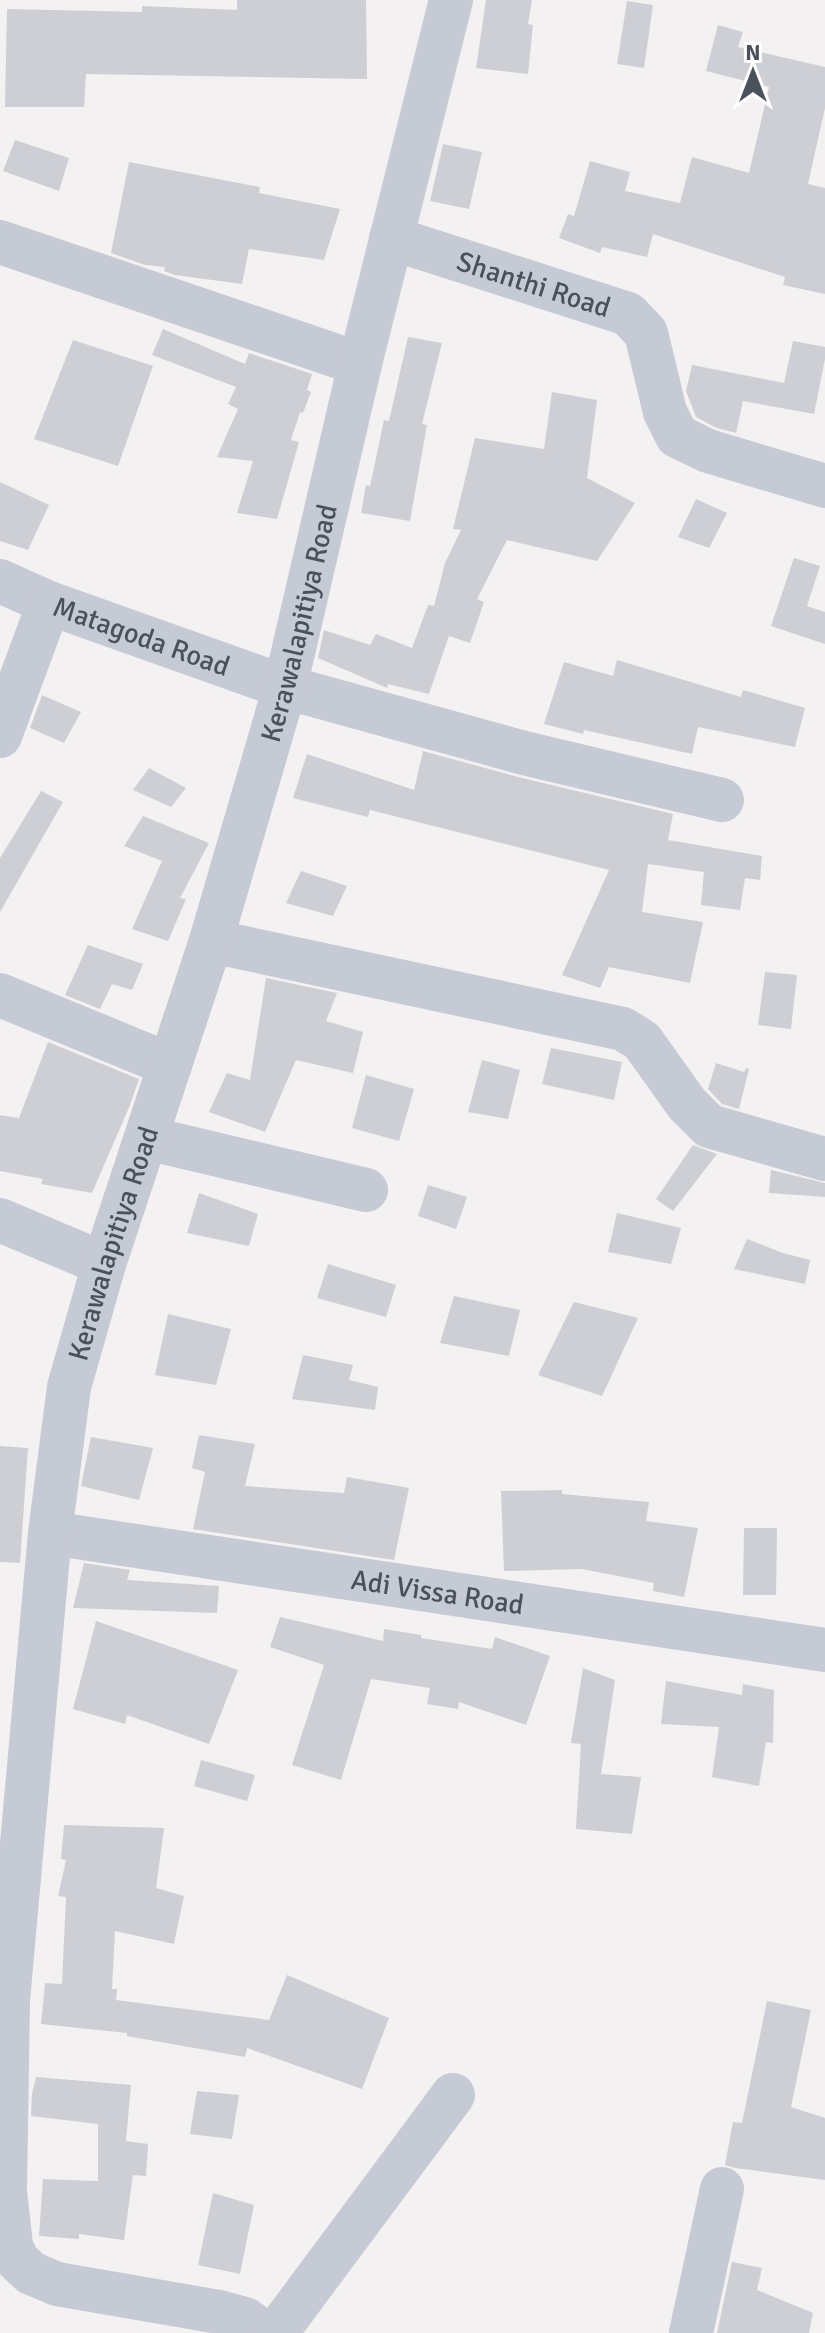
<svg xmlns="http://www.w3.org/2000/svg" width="825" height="2333" viewBox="0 0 825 2333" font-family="Signika,sans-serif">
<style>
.building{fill:#cecfd4}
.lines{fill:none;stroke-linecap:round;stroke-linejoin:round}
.minor{stroke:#c6cad4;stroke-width:44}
.labels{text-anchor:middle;stroke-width:8;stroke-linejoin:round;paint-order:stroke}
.street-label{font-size:28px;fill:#4a505c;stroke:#fff}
</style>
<rect width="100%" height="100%" fill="#f3f1f1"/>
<!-- building -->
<g class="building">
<path d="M237,0h129l1,79 -281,-5 -2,33h-79l2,-98 135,3v-6l95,4z"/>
<path d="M486,0h46l-4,24 5,1 -5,49 -52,-6z"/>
<path d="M627,1l26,4 -9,63 -27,-4z"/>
<path d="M718,25l25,7 -5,15 87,20v41l-17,76 17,4v106l-42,-9 2,-8 -132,-43 -6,23 -45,-10 -2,6 -41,-15 9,-24 6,2 16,-55 40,11 -5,19 55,12 12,-46 57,16 20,-86 -63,-16z"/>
<path d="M15,140l54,18 -10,33 -56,-20z"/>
<path d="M443,144l39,8 -13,57 -39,-8z"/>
<path d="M129,162l131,25 -1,6 81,16 -16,51 -75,-11 -7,35 -67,-9 -11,-4 1,-4 -20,-2 -34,-12z"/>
<path d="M163,329l82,35 4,-11 63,21 -5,16 4,2 -8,21 -3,-1 -9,28 8,2 -22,77 -40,-6 16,-52 -36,-4 21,-48 -10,-5 8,-17 -84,-32z"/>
<path d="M408,337l34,6 -20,81 5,1 -17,96 -49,-8 5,-28 4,1 14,-66 5,1z"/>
<path d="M73,340l80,26 -35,100 -84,-27z"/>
<path d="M793,341l32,6v12l-11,55 -71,-13 -7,32 -19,-5 -21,-11 -10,-26 6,-26 92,18z"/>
<path d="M552,392l45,8 -10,78 48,25 -38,58 -90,-21 -30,59 7,3 -14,41 -21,-7 -20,58 -41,-10 -1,4 -69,-30 6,-28 46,15 6,-11 36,14 16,-43 6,1 11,-43 16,-33 -8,-1 22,-91 69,11z"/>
<path d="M0,482l49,23 -21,45 -28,-9z"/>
<path d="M696,499l31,14 -18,35 -31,-11z"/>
<path d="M794,558l26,8 -13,40 18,6v32l-54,-18z"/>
<path d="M617,660l124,37 2,-7 62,18 -10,39 -97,-20 -6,27 -108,-24 -1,4 -39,-10 20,-62 49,14z"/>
<path d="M42,695l39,17 -17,31 -34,-15z"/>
<path d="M423,751l95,26 155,37 -5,26 94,16 -2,24 -15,-2 -5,32 -39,-5 3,-33 -56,-8 -6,48 61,10 -13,61 -81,-16 -9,21 -38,-13 47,-105 -239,-60 -2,7 -75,-19 14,-44 107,36z"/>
<path d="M149,768l37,20 -15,19 -38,-17z"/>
<path d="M41,791l22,11 -63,110v-54z"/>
<path d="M143,816l66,27 -29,55 6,1 -18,42 -36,-12 30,-68 -38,-15z"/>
<path d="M301,871l46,15 -14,30 -47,-13z"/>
<path d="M88,945l55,19 -11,26 -20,-6 -12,25 -35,-14z"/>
<path d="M765,972l32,3 -6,54 -33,-4z"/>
<path d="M266,978l71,15 -11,28 37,11 -10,41 -57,-13 -31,72 -56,-20 18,-39 23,7z"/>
<path d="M48,1042l91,37 -9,26 -38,88 -51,-9 2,-5 -43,-8v-56l19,3z"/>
<path d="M551,1048l71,14 -8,38 -72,-16z"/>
<path d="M482,1060l38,10 -12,49 -40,-7z"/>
<path d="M716,1063l28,9 3,-4 2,1 -10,40 -17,-5 -14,-15z"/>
<path d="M366,1075l48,14 -15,52 -47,-13z"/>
<path d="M693,1145l24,9 -44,57 -17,-12z"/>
<path d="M771,1170l54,13v14l-56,-4z"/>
<path d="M428,1185l39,12 -11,32 -38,-13z"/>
<path d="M199,1193l59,21 -9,32 -62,-13z"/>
<path d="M617,1213l64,15 -10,36 -63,-12z"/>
<path d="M747,1239l36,14 27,7 -5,24 -71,-15z"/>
<path d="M328,1264l68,21 -10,32 -69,-19z"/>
<path d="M454,1296l66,14 -11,46 -69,-13z"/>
<path d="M574,1302l64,16 -36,78 -64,-21z"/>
<path d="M168,1314l63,15 -15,56 -61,-10z"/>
<path d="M303,1355l50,10 -4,15 29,7 -3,23 -83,-11z"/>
<path d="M199,1435l56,9 -10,42 99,7 3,-16 62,11 -15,72 -201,-31 12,-57 -13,-4z"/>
<path d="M91,1437l62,11 -14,52 -58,-14z"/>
<path d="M0,1446l28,2 -8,115 -20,-1z"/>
<path d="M562,1490v4l87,8 -3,19 52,7 -14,69 -31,-6 1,-8 -72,-14 -78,2 -3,-80z"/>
<path d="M744,1528h33l-1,67h-33z"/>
<path d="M84,1563l46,7 -3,10 92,6 -2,27 -144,-5z"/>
<path d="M280,1617l103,24 1,-12 37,6v3l71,11 3,-12 55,19 -24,69 -67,-23 -1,7 -31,-5 3,-16 -59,-9 -30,101 -49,-15 32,-100 -54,-18z"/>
<path d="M96,1621l142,49 -29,74 -82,-29 -2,9 -52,-15z"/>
<path d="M583,1668l32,12 -14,94 40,3 -9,57 -56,-5 5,-85 -10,-1z"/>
<path d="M666,1681l76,14 1,-11 31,6 -1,53 -7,-1 -7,44 -47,-9 7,-50 -58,-3z"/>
<path d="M201,1760l54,15 -8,26 -53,-15z"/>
<path d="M64,1825l100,3 -8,60 28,8 -10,48 -59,-13 -3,58h5l-1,11 153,20 18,-45 102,43 -27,71 -115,-41 -2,9 -118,-21v-3l-86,-9 4,-41 17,1 4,-87 -8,-1 8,-36 -5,-1z"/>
<path d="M767,2001l44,9 -20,97 34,11v62l-90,-12 -10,-3 8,-43 9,1z"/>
<path d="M36,2077l95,8 -5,56 22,3 -2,32 -13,-1 -9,65 -45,-6v5l-40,-3 4,-57 55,2v-57l-67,-8 1,-22z"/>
<path d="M197,2091l42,4 -7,44 -42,-5z"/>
<path d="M213,2193l41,12 -14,69 -42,-9z"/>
<path d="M732,2262l30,6 -5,22 56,23 -4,20h-92z"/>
</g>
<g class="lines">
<!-- minor -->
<g class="minor">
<path id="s1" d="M391,238l237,76 18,19 19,79 12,24 31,15 117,35"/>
<path d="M0,242l360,122"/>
<path id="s2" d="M0,581l49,22 236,84 239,66 198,47"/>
<path d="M0,736l49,-133"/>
<path d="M211,941l412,88 19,12 45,63 22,22 116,33"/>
<path d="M0,995l170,70"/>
<path d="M147,1138l219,52"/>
<path d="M0,1220l104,44"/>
<path id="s3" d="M50,1533l775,117"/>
<path id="s4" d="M264,2333l-19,-14 -26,-7 -162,-28 -26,-11 -13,-12 -7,-15 -6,-55 3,-191 42,-467 19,-146 35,-123 107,-323 74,-254 75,-323 91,-364"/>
<path d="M276,2333l177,-238"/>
<path d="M691,2333l31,-144"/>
</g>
</g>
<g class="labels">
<!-- street labels -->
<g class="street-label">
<text dy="10" stroke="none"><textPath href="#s1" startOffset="150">Shanthi Road</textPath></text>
<text dy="10" stroke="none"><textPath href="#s4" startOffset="1938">Kerawalapitiya Road</textPath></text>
<text dy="10" stroke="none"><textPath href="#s2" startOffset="152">Matagoda Road</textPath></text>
<text dy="10" stroke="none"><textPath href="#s4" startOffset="1290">Kerawalapitiya Road</textPath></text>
<text dy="10" stroke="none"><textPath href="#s3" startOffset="392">Adi Vissa Road</textPath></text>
</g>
</g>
<!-- north arrow -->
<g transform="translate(753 72)" stroke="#ffffff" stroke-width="6" paint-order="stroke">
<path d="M0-6L14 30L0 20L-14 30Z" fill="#4a505c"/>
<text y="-12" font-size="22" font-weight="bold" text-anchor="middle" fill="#4a505c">N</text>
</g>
</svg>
